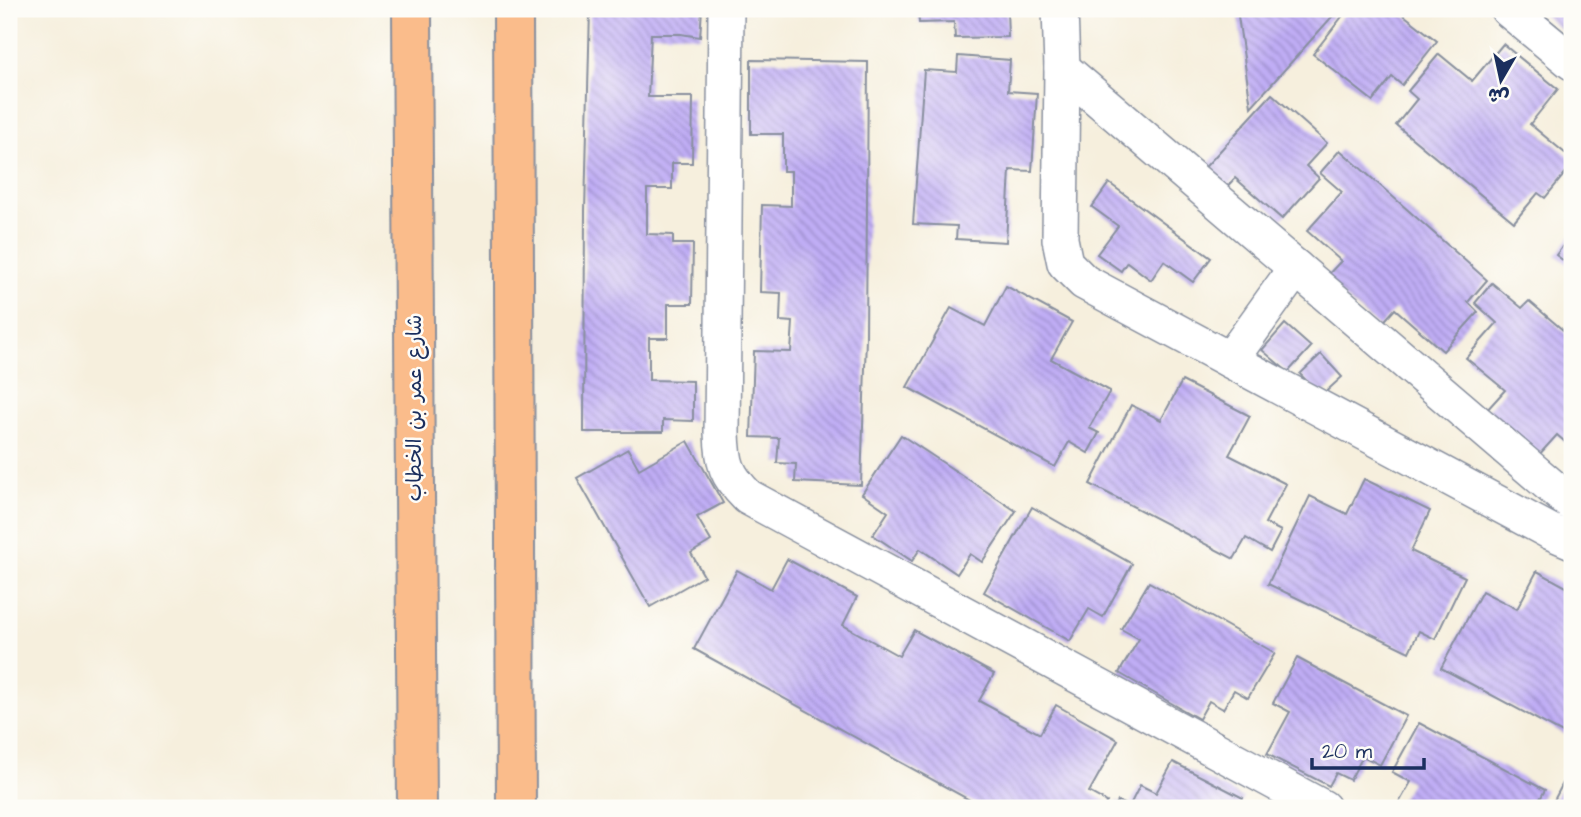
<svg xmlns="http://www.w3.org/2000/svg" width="1581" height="817" viewBox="0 0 1581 817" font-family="'Architects Daughter','Playpen Sans Arabic',sans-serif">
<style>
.building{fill:url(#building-back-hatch)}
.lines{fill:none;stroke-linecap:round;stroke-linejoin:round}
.minor-casing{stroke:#888f9e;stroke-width:38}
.primary-casing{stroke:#888f9e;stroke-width:42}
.minor{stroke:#fff;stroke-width:35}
.primary{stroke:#fabc8b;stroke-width:38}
.labels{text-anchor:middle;stroke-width:5;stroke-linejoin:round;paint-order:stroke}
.street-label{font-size:21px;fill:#1b2f5e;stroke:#fdfcf7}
</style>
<defs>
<pattern id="building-back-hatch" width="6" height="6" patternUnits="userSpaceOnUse" patternTransform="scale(1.75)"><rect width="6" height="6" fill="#c0adf5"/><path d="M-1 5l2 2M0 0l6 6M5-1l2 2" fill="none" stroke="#9b8dca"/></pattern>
</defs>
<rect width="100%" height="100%" fill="#fdfcf7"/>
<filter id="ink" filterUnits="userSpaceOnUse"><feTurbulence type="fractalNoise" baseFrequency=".0143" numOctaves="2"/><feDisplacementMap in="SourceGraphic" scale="14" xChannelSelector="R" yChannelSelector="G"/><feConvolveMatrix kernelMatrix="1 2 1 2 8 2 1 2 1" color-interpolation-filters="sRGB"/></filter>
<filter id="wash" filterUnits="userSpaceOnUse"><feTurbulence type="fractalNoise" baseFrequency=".00686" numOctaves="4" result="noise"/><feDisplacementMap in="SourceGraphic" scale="28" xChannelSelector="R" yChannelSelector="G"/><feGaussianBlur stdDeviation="1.57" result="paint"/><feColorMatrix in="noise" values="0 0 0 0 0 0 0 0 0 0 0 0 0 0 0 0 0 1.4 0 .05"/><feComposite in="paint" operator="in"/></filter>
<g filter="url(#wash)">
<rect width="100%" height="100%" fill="#f6efdd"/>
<g id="blocks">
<!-- building -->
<g class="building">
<path d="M590,9h112l-2,28 -19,-3h-30l-3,63h45l-1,66h-20v26h-25v45l26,1v9h20l-1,60h-24v34h-19v42l44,1v40l-30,-1v12h-79l1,-221z"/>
<path d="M918,9h89l1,28 -53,1 -1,-16 -35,1z"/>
<path d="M1237,9h102l-88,98z"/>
<path d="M1348,9h48l41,32 -35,44 -10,-8 -19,24 -60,-47z"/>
<path d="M1539,9h33v30l-34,-29z"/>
<path d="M1503,44l55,45 -28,35 42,35v6l-27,33 -7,-5 -24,29 -118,-97 21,-26 -9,-8 31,-37 33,27z"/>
<path d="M958,56l52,4 -2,31 29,2 -5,78 -22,-1 -4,72 -50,-3 1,-13 -44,-2 11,-154 33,2z"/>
<path d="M751,60l117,2 -2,276 -5,147 -66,-3 1,-18 -19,-1 2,-25 -28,-1 3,-86 37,1 2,-30 -13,-1 1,-28 -21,-1 2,-87 29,1v-35h-8v-37h-32z"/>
<path d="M1272,94l55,49 -21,23 13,12 -37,41 -47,-41 -15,16 -22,-19z"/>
<path d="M1340,150l147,130 -19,22 10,10 -35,39 -48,-42 -16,18 -56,-47 18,-19 -34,-30 35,-39 -22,-19z"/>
<path d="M1109,183l102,75 -18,24 -29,-21 -13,19 -24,-18 -6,9 -24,-17 21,-28 -26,-19z"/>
<path d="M1572,234v33l-16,-12z"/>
<path d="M1492,283l30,25 7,-7 42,36 -4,5 5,4v102l-15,-13 -20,22 -51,-46 19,-21 -39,-32 31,-35 -22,-20z"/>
<path d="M1006,286l66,36 -21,37 59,32 -21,37 10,5 -11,20 -19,-11 -14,25 -148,-80 44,-79 34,18z"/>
<path d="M1285,324l26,23 -23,25 -26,-22z"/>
<path d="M1321,354l21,23 -21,19 -21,-22z"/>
<path d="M1182,381l68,35 -21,39 57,29 -21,39 16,8 -11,21 -24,-14 -12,21 -144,-75 41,-79 30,15z"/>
<path d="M901,435l115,76 -34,51 -12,-8 -13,20 -37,-25 -8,12 -39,-26 15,-23 -26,-18z"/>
<path d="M688,441l35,62 -26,14 14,24 -20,12 13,23 -54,31 -73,-129 51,-29 11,20z"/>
<path d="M1364,479l66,32 -19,40 54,26 -30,62 -16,-8 -10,21 -141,-68 42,-88 37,18z"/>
<path d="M1032,507l100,57 -29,53 -14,-8 -19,32 -86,-49z"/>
<path d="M787,559l70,38 -14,28 56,31 15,-26 80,44 -15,27 61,33 16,-29 62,35 -29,52 18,10 -4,6h-119l-290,-159 43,-79 34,19z"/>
<path d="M1537,571l35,19v148l-131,-70 41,-77 35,18z"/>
<path d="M1149,582l126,71 -27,45 -14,-8 -11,19 -14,-8 -10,18 -80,-46 20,-34 -18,-10z"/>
<path d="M1297,658l109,58 -26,49 -17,-9 -13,24 -14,-7 -7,13 -62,-32 23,-42 -17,-9z"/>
<path d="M1419,723l126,67 -10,18h-139l15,-26 -19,-10z"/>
<path d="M1173,762l70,36 -5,10h-124l4,-7 11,6 11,-22 16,8z"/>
<path d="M1572,766v42h-22z"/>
</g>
</g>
</g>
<g filter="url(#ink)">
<use href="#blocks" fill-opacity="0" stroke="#888f9e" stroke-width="2"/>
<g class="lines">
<defs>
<g id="minor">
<path d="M726,9l-4,424c1,31 4,42 26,64l575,311"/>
<path d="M1060,9l2,59 -2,171 5,24 19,19 467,250 21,9"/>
<path d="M1508,9l64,53"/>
<path d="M1062,68l510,436"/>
<path d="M1230,360l66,-92"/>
</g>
<g id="primary">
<path d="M412,9l5,799"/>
<path d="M513,9l3,799"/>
</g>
</defs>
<!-- minor casing -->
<use href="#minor" class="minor-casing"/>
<!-- primary casing -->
<use href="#primary" class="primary-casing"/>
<!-- minor -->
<use href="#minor" class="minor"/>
<!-- primary -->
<use href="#primary" class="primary"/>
</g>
</g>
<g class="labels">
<!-- street labels -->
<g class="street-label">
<text transform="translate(414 408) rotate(-90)" y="7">شارع عمر بن الخطاب</text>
</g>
</g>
<!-- margin -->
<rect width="1581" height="817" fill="none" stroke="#fdfcf7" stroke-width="35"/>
<!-- north arrow -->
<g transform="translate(1501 80) rotate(189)" stroke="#fdfcf7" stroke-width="5" paint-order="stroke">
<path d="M0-5L12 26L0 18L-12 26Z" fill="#1b2f5e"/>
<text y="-10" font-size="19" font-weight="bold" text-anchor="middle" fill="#1b2f5e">ش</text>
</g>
<!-- scale -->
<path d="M1312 758v10h112v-10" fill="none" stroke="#1b2f5e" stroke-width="3.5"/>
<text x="1322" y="758" font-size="21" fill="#1b2f5e" stroke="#fdfcf7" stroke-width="5" paint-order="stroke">20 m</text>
</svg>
